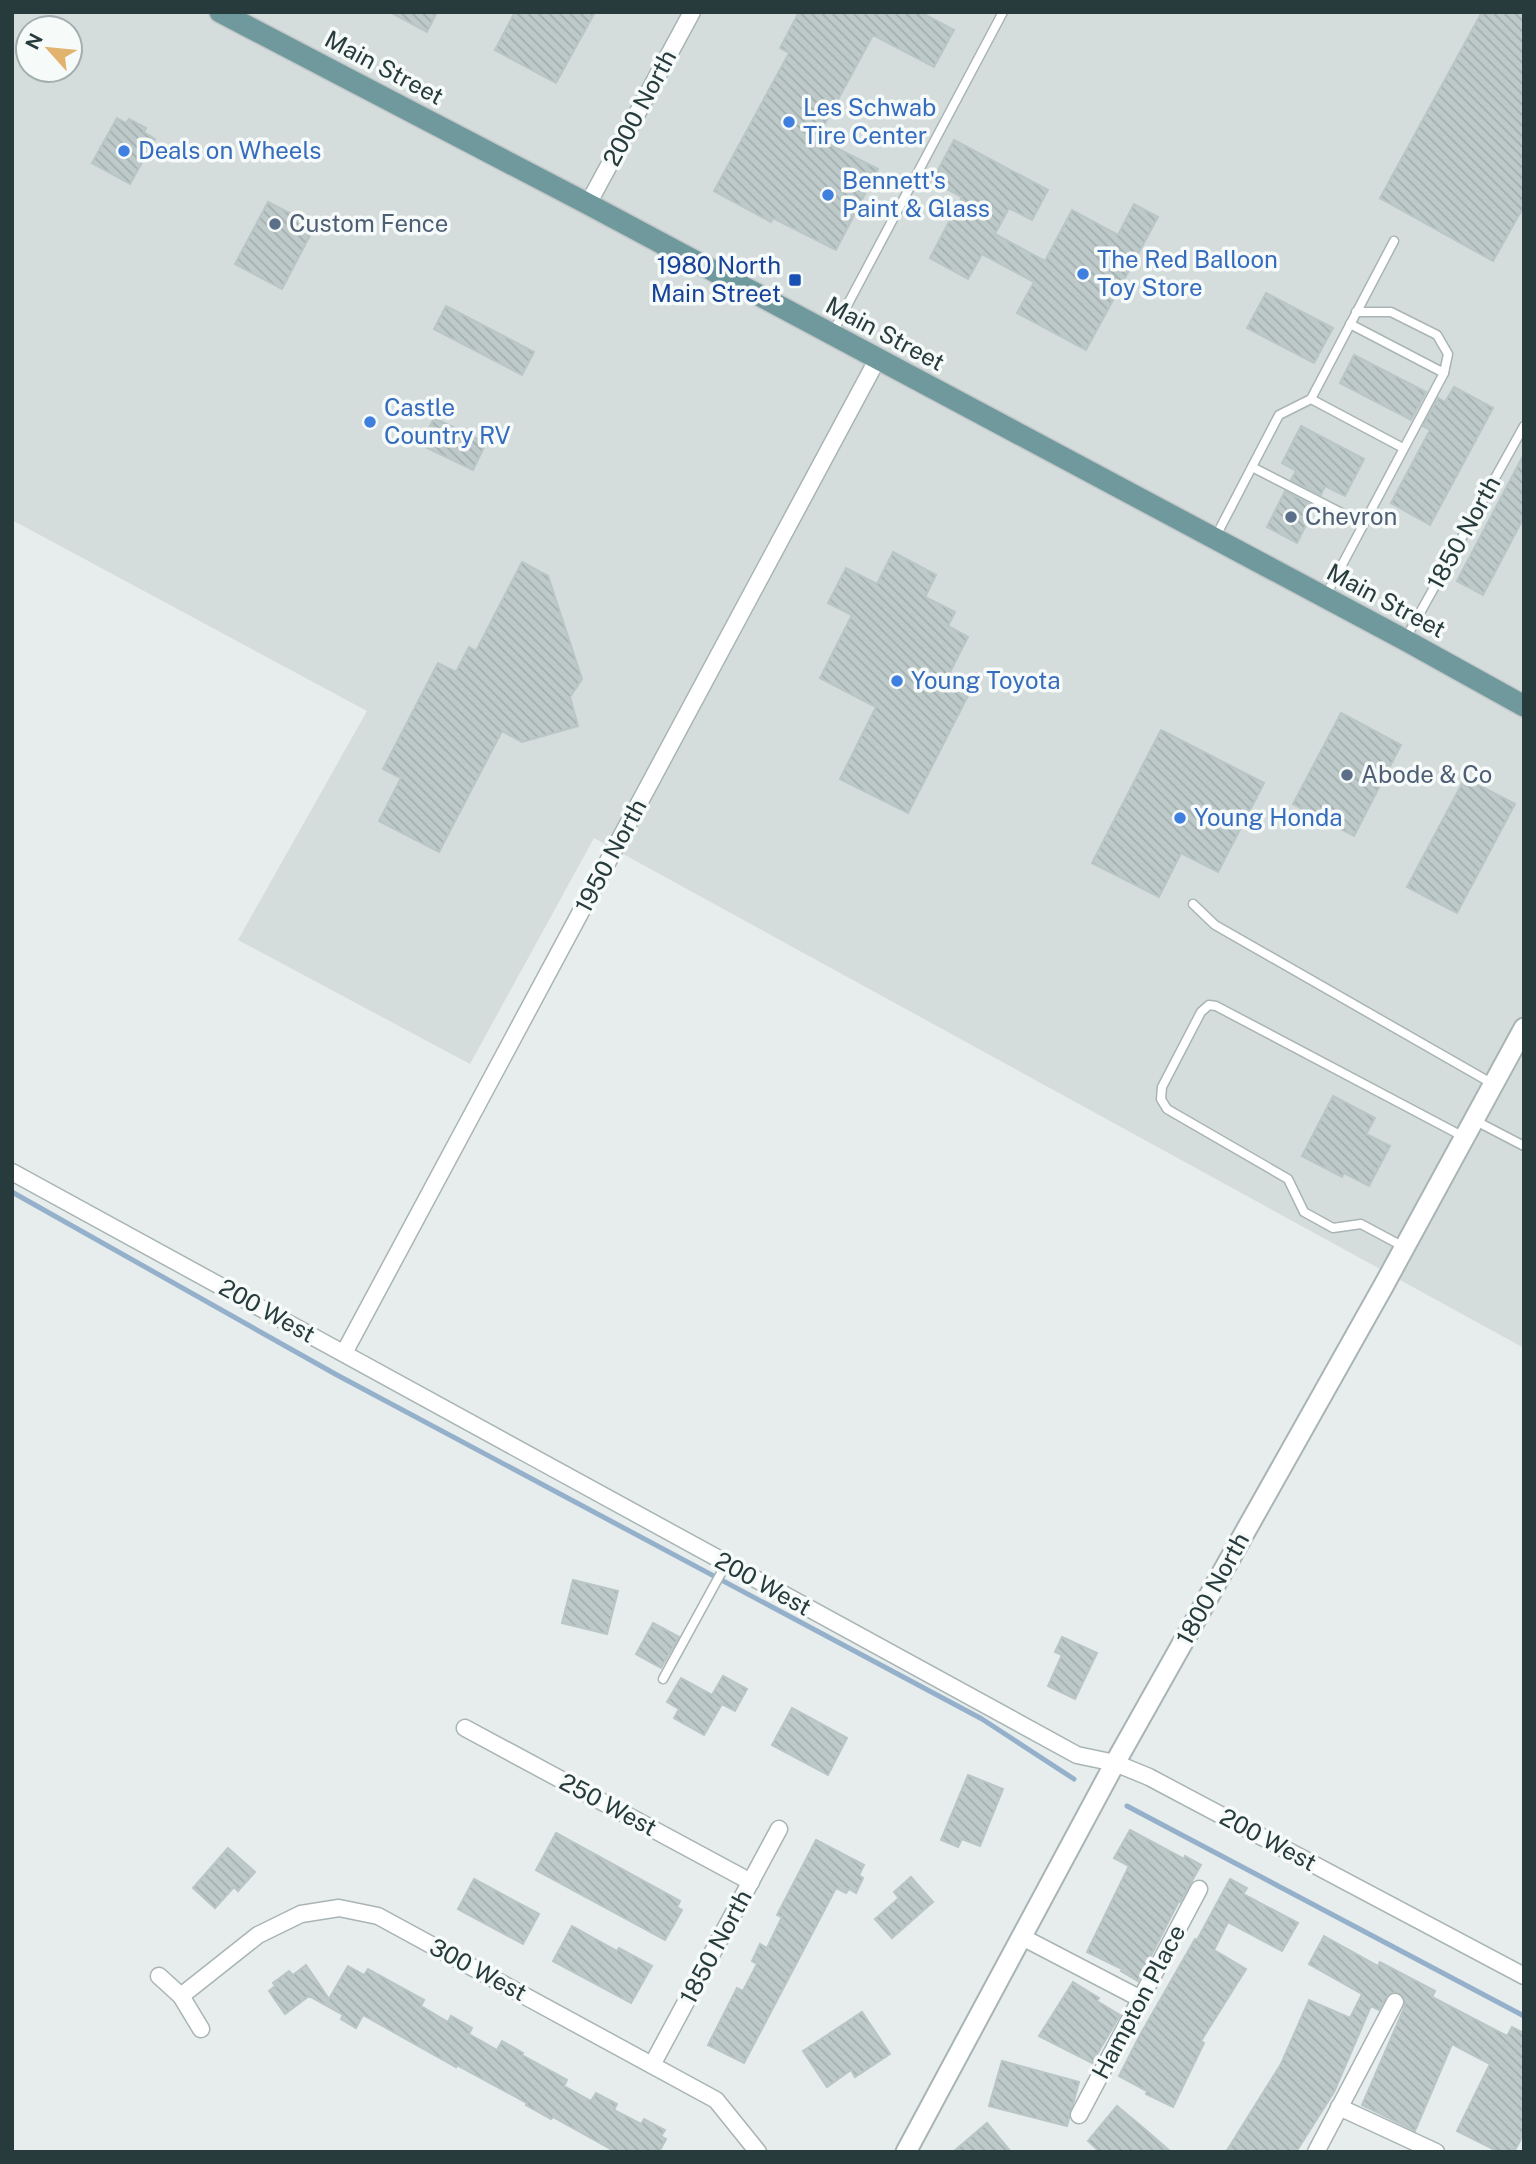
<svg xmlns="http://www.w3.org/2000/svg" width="1536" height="2164" viewBox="0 0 1536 2164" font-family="'Public Sans',sans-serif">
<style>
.built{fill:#d4dddc;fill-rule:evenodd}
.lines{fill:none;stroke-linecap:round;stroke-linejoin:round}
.stream{stroke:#95b0cb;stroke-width:5}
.building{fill:url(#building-back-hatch);stroke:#b9c6c5;stroke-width:2}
.service-casing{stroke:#a9b4b4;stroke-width:11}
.minor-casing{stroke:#a9b4b4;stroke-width:19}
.tertiary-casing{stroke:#a9b4b4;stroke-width:23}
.primary-casing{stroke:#c3c8c9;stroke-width:24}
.service{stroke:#fff;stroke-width:8}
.minor{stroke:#fff;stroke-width:16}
.tertiary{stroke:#fff;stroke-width:19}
.primary{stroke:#70999d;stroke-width:21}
.shop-dot{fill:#3f7fe0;stroke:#f6faf9;stroke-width:2.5}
.service-dot{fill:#5c6f8a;stroke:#f6faf9;stroke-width:2.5}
.transit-dot{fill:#1a4fb4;stroke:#f6faf9;stroke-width:2.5}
.labels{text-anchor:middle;stroke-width:7;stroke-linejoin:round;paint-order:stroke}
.street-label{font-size:24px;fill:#273b3d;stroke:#f6faf9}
.shop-label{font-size:24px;fill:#366cbe;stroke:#f6faf9;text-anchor:start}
.service-label{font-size:24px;fill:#4e5e75;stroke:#f6faf9;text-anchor:start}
.transit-label{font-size:24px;fill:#164399;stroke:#f6faf9;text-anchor:end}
</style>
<defs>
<pattern id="building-back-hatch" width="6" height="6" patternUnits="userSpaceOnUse" patternTransform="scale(1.75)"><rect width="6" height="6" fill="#becac9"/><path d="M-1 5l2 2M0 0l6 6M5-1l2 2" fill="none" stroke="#a3aeae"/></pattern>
</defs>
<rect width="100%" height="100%" fill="#e6edec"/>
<!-- built -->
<path class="built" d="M12,12h1512v1336l-930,-510 -124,226 -232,-124 129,-229 -355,-191zM28,28h42v42h-42z"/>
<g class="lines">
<!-- stream -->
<g class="stream">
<path d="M12,1192l325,183 645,344 92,60"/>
<path d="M1127,1806l397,210"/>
</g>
</g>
<!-- building -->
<g class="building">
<path d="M390,12h47l-10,20z"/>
<path d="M515,12h80l-39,71 -61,-33z"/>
<path d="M799,12h121l34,18 -20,37 -61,-32 -56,103 61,31 -42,81 -63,-32 -2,4 -57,-31 75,-138 -9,-5z"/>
<path d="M1482,12h42v194l-31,55 -113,-63z"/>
<path d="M117,118l9,5 3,-4 17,9 -2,4 11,7 -25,45 -38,-21z"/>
<path d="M954,140l94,50 -16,30 -23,-12 -14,26 50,27 27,-51 46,25 16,-31 24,13 -72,133 -69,-37 17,-31 -52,-28 -14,25 -38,-21 32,-61 -30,-16z"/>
<path d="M268,202l47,24 -33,63 -47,-25z"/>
<path d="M1266,293l67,35 -19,35 -67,-35z"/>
<path d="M446,306l88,46 -12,23 -88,-46z"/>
<path d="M1354,355l72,37 -15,28 -71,-37z"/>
<path d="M1454,387l39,21 -63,117 -39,-22 39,-73 -7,-4 15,-28 7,4z"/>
<path d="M434,418l52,25 -13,27 -52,-25z"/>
<path d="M1301,426l63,33 -19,37 -20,-10 -4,9 -30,-15 5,-9 -14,-8z"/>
<path d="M1524,454v63l-41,78 -26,-14z"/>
<path d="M1285,491l30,16 -18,36 -30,-16z"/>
<path d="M893,552l43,23 -11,22 30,15 -7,14 20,11 -18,35 24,12 -66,129 -68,-34 36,-72 -56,-29 32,-63 -24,-12 18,-35 31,16z"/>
<path d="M522,562l26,14 34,103 -12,18 8,29 -56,16 -20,-11 -63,121 -60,-31 22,-43 -18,-9 55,-106 18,9 13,-25 7,4z"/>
<path d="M1341,713l60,32 -47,91 -61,-32z"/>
<path d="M1161,730l103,53 -46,89 -37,-19 -22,44 -67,-34z"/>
<path d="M1465,778l50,26 -58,109 -50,-26z"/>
<path d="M1333,1096l42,22 -9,16 24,12 -21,40 -25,-13 -2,4 -40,-21z"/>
<path d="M573,1580l45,11 -11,43 -45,-11z"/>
<path d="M653,1623l26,14 -18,31 -25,-14z"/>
<path d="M1062,1637l35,16 -22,46 -27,-13 14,-31 -7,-3z"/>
<path d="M723,1676l24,13 -12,22 -13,-7 -18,31 -30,-17 5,-9 -12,-7 14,-24 31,17z"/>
<path d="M792,1708l55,30 -19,37 -56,-30z"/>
<path d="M968,1775l35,14 -23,57 -18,-7 -4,8 -17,-7z"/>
<path d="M1130,1830l54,29 1,-3 16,9 -21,37 -1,-1 -41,80 -17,-10 1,-2 -35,-17 42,-86 -15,-8z"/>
<path d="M556,1833l124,68 -3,6 5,3 -17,30 -129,-70z"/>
<path d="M816,1840l48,25 -5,10 4,3 -7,15 -7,-4 -3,4 -10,-5 -92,175 -36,-18 29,-57 6,3 14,-27 -5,-3 8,-17 7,4 15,-31 -5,-2z"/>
<path d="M228,1848l27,24 -17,19 -4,-4 -19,21 -22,-20z"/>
<path d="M911,1877l22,25 -41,36 -17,-19 24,-21 -5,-6z"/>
<path d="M474,1879l65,35 -16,30 -65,-35z"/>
<path d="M1230,1879l17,9 -4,6 55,29 -16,28 -54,-29 -14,28 32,19 -45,72 3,2 -31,64 -27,-13 1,-3 -28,-15 21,-41 55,-96 2,1z"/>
<path d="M572,1926l45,25 2,-3 33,18 -21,37 -78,-42z"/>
<path d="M1324,1936l54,30 2,-4 55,29 -3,6 75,39 5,-9 12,6v100l-10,19h-15l-42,-21 33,-67 -38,-20 -37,87 -53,-26 43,-99 -2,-10 -8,-4 -9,5 -7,13 -8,-4 -37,86 -38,60h-70l55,-88 28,-64 41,18 12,-24 -53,-30z"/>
<path d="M306,1965l23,34 19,-33 16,9 4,-6 56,31 -3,6 27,16 3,-6 21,12 -3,6 28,16 5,-9 21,12 -1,2 45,25 -3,6 27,15 5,-8 21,11 -3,6 27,14 3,-5 21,11 -4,6 5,3 -7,13h-43l-63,-35 -2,2 -25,-14 1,-2 -70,-38 -1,2 -93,-52 -7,13 -15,-9 2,-4 -34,-19 -24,18 -16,-23 6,-5 -2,-3 16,-12 4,4z"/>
<path d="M1073,1982l26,16 -2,3 23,14 -28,48 -53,-27z"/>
<path d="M862,2012l28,42 -35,23 -4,-7 -24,17 -24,-36z"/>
<path d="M1002,2061l77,21 -12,44 -78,-20z"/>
<path d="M1117,2106l23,19 31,27h-71l-12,-11z"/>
<path d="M987,2123l24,29h-58z"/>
</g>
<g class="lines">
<defs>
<g id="service">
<path d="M1350,324l94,49"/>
<path d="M833,332l170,-320"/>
<path d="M1311,399l92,49"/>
<path d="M1252,467l111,57"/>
<path d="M1216,536l63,-121 32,-16 83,-158"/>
<path d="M1326,595l118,-222 4,-19 -11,-19 -46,-23h-35"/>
<path d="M1406,638l118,-212"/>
<path d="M1193,904l22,21 278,159"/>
<path d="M1474,1120l50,26"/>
<path d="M1404,1247l-43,-23 -28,4 -29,-16 -16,-33 -121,-70 -6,-10 1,-12 39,-75 8,-7 7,1 248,131"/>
<path d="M663,1679l63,-115"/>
</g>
<g id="minor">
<path d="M588,204l104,-192"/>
<path d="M12,1172l1065,583 38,8 34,14 375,199"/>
<path d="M344,1353l533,-993"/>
<path d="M465,1728l286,154"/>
<path d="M1022,1937l119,62"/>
<path d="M159,1976l22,20 20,33"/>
<path d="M181,1996l77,-61 43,-21 38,-6 39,8 338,184 42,52"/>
<path d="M652,2065l127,-236"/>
<path d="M1339,2107l97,45"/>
<path d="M1079,2115l120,-226"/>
<path d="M1316,2152l79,-150"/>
</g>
<path id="tertiary" d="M906,2152l209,-389 269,-478 140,-257"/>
<path id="primary" d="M220,12l368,192 817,436 119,66"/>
</defs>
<!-- service casing -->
<use href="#service" class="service-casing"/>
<!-- minor casing -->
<use href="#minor" class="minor-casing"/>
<!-- tertiary casing -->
<use href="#tertiary" class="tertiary-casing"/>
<!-- primary casing -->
<use href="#primary" class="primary-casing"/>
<!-- service -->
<use href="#service" class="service"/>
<!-- minor -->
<use href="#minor" class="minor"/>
<!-- tertiary -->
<use href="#tertiary" class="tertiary"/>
<!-- primary -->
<use href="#primary" class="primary"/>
</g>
<!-- markers -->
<g class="shop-dot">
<circle cx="789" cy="122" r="7"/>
<circle cx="124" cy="151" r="7"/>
<circle cx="828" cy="195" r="7"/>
<circle cx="1083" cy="274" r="7"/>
<circle cx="370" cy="422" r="7"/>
<circle cx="897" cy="681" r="7"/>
<circle cx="1180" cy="818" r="7"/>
</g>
<g class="service-dot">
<circle cx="275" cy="224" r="7"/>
<circle cx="1291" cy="517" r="7"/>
<circle cx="1347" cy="775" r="7"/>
</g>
<rect class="transit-dot" x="788" y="273" width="14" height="14" rx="3.5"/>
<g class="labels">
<!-- street labels -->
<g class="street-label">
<text transform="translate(384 68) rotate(28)" y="8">Main Street</text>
<text transform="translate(640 108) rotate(-62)" y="8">2000 North</text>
<text transform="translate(885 334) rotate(28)" y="8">Main Street</text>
<text transform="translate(1464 533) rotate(-61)" y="8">1850 North</text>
<text transform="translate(1386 601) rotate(28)" y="8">Main Street</text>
<text transform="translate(611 856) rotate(-62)" y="8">1950 North</text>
<text transform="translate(267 1311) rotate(29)" y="8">200 West</text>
<text transform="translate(763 1584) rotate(29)" y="8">200 West</text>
<text transform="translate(1213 1589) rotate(-61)" y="8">1800 North</text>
<text transform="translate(608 1805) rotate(28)" y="8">250 West</text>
<text transform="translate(1268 1840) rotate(28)" y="8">200 West</text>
<text transform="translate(716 1947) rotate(-62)" y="8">1850 North</text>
<text transform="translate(478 1970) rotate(28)" y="8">300 West</text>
<text transform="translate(1139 2002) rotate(-62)" y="8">Hampton Place</text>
</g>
<!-- shop labels -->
<g class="shop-label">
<text x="803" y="116">Les Schwab<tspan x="803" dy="28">Tire Center</tspan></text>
<text x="138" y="159">Deals on Wheels</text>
<text x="842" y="189">Bennett's<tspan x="842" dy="28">Paint &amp; Glass</tspan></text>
<text x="1097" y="268">The Red Balloon<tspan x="1097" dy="28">Toy Store</tspan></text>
<text x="384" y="416">Castle<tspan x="384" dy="28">Country RV</tspan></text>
<text x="911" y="689">Young Toyota</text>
<text x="1194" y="826">Young Honda</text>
</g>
<!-- service labels -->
<g class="service-label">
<text x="289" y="232">Custom Fence</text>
<text x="1305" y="525">Chevron</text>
<text x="1361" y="783">Abode &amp; Co</text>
</g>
<!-- transit labels -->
<g class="transit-label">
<text x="781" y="274">1980 North<tspan x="781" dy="28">Main Street</tspan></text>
</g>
</g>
<!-- border -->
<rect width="1536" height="2164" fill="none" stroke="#273b3d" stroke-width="28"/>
<!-- north arrow -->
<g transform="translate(49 49) rotate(297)"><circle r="33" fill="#f6faf9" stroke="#a3aeae" stroke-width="2"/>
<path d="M0-5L12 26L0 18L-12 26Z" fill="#e2b26f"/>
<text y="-10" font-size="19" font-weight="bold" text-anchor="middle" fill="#273b3d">N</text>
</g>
</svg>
